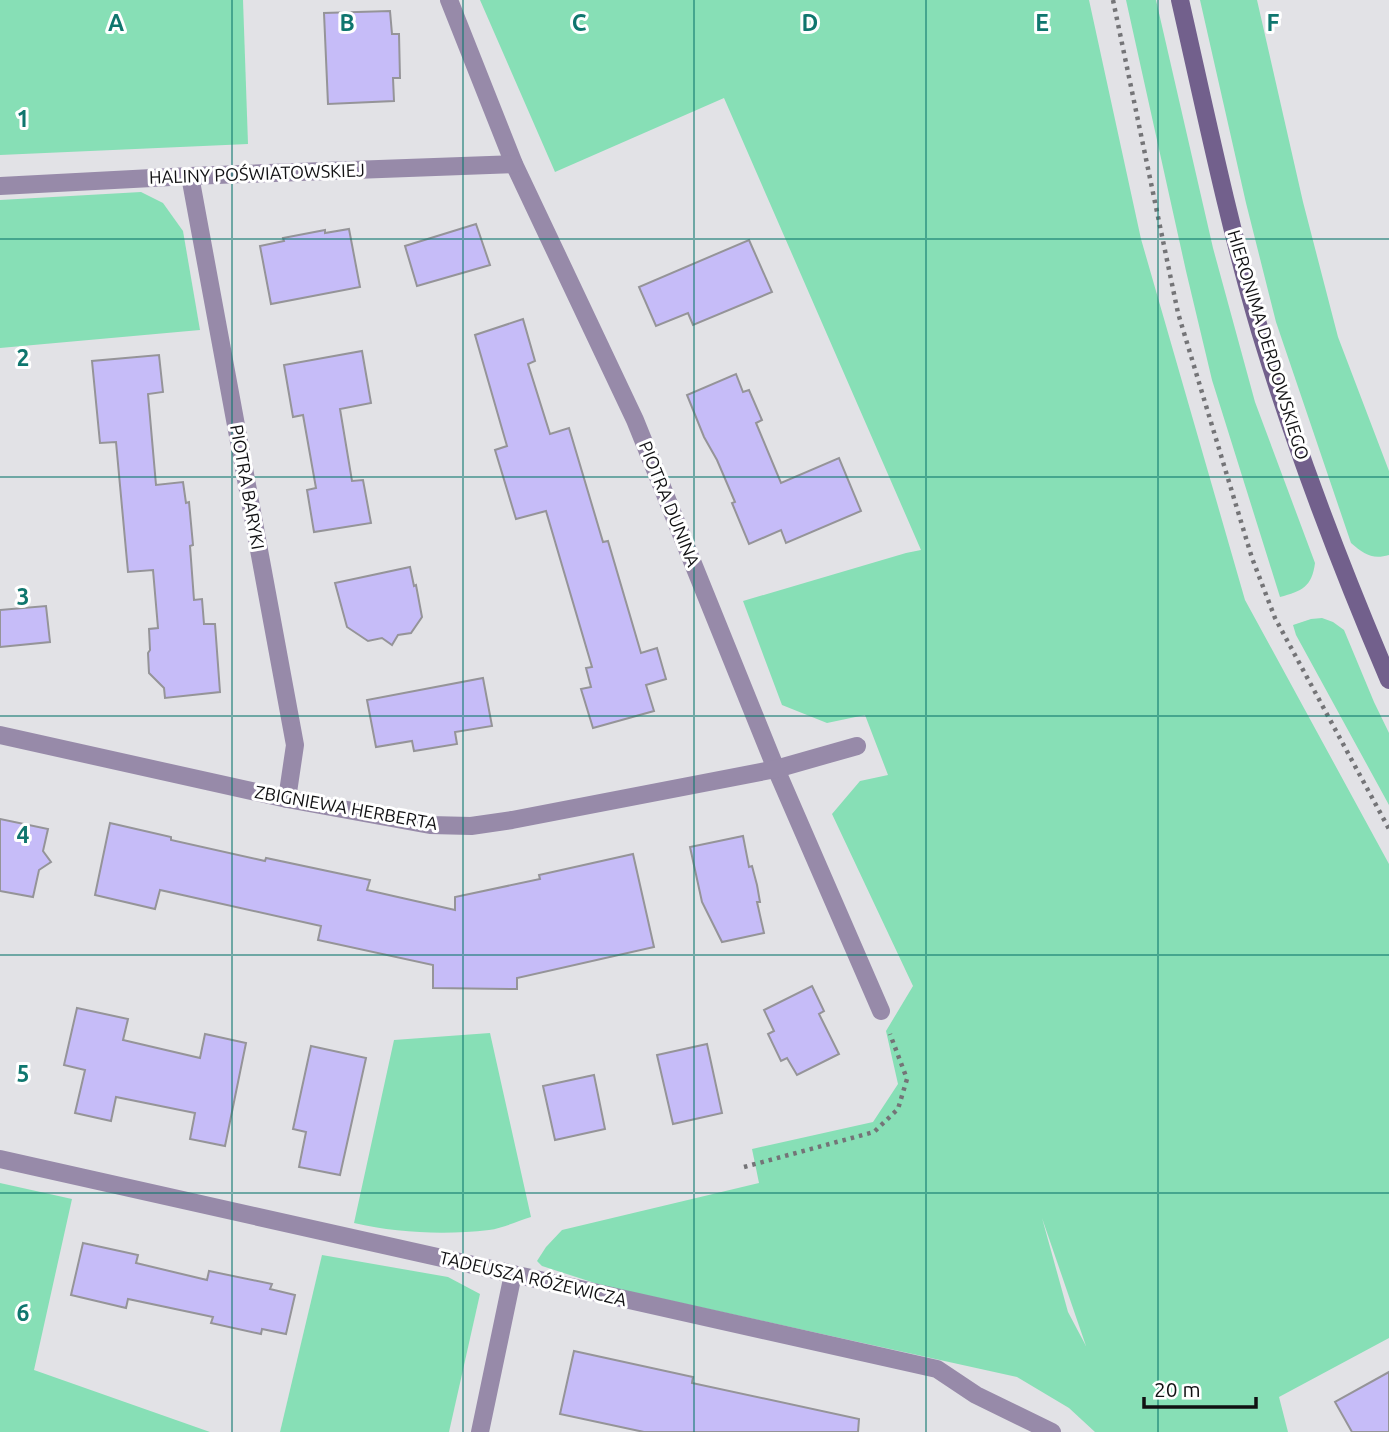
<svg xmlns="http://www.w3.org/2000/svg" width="1389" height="1432" viewBox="0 0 1389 1432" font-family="Ubuntu,sans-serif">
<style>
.green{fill:#87dfb6;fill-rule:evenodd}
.building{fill:#c6bcf8;stroke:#959498;stroke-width:2}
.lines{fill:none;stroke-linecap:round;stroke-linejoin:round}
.path{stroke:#747477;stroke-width:4.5;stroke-dasharray:3.5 5;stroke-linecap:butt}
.street{stroke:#978aa9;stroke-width:18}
.secondary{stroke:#72608c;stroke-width:18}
.grid{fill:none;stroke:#0f766e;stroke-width:2;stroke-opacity:0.55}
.labels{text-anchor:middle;stroke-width:6;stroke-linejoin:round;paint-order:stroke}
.street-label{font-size:18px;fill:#111113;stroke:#fff}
.grid-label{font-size:23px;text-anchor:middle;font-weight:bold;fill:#0f766e;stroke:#fff;stroke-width:6;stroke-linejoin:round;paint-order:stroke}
</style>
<rect width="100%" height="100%" fill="#e2e2e6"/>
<!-- green -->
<g class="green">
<path d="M0,0h243l5,144 -248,11z"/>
<path d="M480,0h609l52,239 104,361 144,264v474l-110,59 9,35h-193l-26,-24 -52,-31 -413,-91 -62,-20 -5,-5 9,-14 16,-17 197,-47 -7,-34 121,-27 25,-38 -12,-53 27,-45 -81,-172 28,-33 28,-6 -23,-60 -38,8 -45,-18 -39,-104 163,-48 15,-3 -197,-452 -169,74zM1042,1218l44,128 -18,-34z"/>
<path d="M1126,0h30l57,248 42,154 60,161c-3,24 -13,28 -35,34l-68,-217 -26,-109z"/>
<path d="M1200,0h57l46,202 35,135 51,134v84c-17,5 -25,-1 -38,-12l-75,-221 -30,-119z"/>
<path d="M141,192l22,11 20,28 17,99 -200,18v-148z"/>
<path d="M1322,618l11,4 11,8 30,72 15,31v72l-93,-170 -3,-10 18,-6z"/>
<path d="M490,1033l41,184c-13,4 -28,11 -42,13 -44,5 -92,3 -135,-7l40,-183z"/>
<path d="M0,1183l72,16 -38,171 176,62h-210z"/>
<path d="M322,1255l126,22 32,17 -31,138h-169z"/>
</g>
<!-- building -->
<g class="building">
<path d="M390,11l2,23h7l1,44h-7l1,23 -66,3 -4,-91z"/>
<path d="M476,224l14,41 -73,21 -12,-40z"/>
<path d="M349,229l11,58 -89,17 -11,-58 24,-5 -1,-3 42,-8v3z"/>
<path d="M749,240l23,52 -79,33 -5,-12 -32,13 -17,-39z"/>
<path d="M523,319l12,42 -7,3 22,70 19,-6 34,114 5,-1 33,112 16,-5 9,31 -20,6 8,26 -61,17 -12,-39 10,-2 -5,-19 6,-1 -46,-156 -30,8 -21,-69 12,-4 -32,-111z"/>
<path d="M362,351l9,52 -31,6 12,72 11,-1 8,43 -57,9 -7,-42 9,-2 -13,-73 -10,2 -9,-52z"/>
<path d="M159,355l4,37 -15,2 8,91 27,-3 3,21 3,-1 4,43 -3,1 4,54 8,-1 2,25h11l5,68 -55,6 -1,-10 -15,-15 -1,-20 2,-3 -1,-21 9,-1 -5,-58 -25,2 -12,-130 -16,1 -8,-82z"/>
<path d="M736,374l7,18 6,-2 13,30 -6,3 25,60 58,-25 22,53 -75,32 -5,-13 -32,14 -17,-41 3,-1 -18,-42 -13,-23 -17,-42z"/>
<path d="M410,567l4,19 2,-1 6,32 -11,16 -13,2 -6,10 -10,-7 -14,3 -21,-14 -12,-44z"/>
<path d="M46,606l4,36 -50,5v-37z"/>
<path d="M483,678l9,48 -37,6 2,12 -43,7 -2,-10 -36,6 -9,-47z"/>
<path d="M0,819l48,10 -5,22 8,11 -12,8 -6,27 -33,-6z"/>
<path d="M110,823l61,14v3l94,21 1,-3 104,22 -3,10 88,20v-13l85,-18 -1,-4 94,-21 21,93 -137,31v11l-84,-1v-23l-115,-25 3,-14 -161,-36 -5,19 -60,-14z"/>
<path d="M743,836l6,31 3,-1 5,19 3,17h-3l7,31 -42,9 -20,-40 -12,-55z"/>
<path d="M812,986l12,25 -5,3 20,40 -42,21 -10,-17 -6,3 -13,-27 6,-3 -10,-21z"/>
<path d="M77,1008l51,11 -5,21 77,18 5,-24 41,9 -21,103 -35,-7 5,-26 -79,-16 -5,24 -36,-8 10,-43 -21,-5z"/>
<path d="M707,1044l15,69 -49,11 -16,-69z"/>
<path d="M311,1046l55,12 -26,117 -41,-8 7,-35 -13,-3z"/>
<path d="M594,1075l11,54 -50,11 -12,-54z"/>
<path d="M83,1243l55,12 -2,8 71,17 2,-9 63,13 -2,5 25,6 -9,39 -24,-5 -1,5 -50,-11 2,-6 -85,-18 -2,9 -55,-13z"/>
<path d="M574,1351l119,26 -1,6 167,36 -1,13h-214l-84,-18z"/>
<path d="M1389,1372v60h-37l-17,-30z"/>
</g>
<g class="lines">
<!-- path -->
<g class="path">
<path d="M1113,0l65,313 74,245 23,60 114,211"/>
<path d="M744,1167l130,-35 24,-23 9,-30 -17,-45"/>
</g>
<!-- street -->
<g class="street">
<path d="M449,0l65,164 121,256 141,349 105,242"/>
<path d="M190,176l105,569 -8,54"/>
<path d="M0,186l190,-10 324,-12"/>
<path d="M0,735l287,64 143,26 41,1 41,-6 264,-51 81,-23"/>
<path d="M0,1159l937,210 39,26 76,37"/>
<path d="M480,1432l33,-158"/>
</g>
<!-- secondary -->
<path class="secondary" d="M1180,0c25,110 48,222 80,331 36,119 80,234 129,349"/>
</g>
<!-- grid -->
<path class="grid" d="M232,0v1432M463,0v1432M694,0v1432M926,0v1432M1158,0v1432M0,239h1389M0,477h1389M0,716h1389M0,955h1389M0,1193h1389"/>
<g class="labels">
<!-- street labels -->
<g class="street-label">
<text transform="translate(257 174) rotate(-2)" y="6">HALINY POŚWIATOWSKIEJ</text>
<text transform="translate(1268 345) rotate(73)" y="6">HIERONIMA DERDOWSKIEGO</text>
<text transform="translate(247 487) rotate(80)" y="6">PIOTRA BARYKI</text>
<text transform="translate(669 504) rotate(68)" y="6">PIOTRA DUNINA</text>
<text transform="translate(346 808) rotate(10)" y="6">ZBIGNIEWA HERBERTA</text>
<text transform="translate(533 1279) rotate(13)" y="6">TADEUSZA RÓŻEWICZA</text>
</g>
</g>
<g class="grid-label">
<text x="116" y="31">A</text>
<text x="347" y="31">B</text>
<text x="579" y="31">C</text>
<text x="810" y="31">D</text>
<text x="1042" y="31">E</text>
<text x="1273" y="31">F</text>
<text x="23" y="127">1</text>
<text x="23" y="366">2</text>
<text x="23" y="605">3</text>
<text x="23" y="843">4</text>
<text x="23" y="1082">5</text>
<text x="23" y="1321">6</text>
</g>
<!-- scale -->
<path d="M1144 1397v10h112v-10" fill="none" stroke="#111113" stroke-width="3.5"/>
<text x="1154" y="1397" font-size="21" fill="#111113" stroke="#ffffff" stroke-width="5" paint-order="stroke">20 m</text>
</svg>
